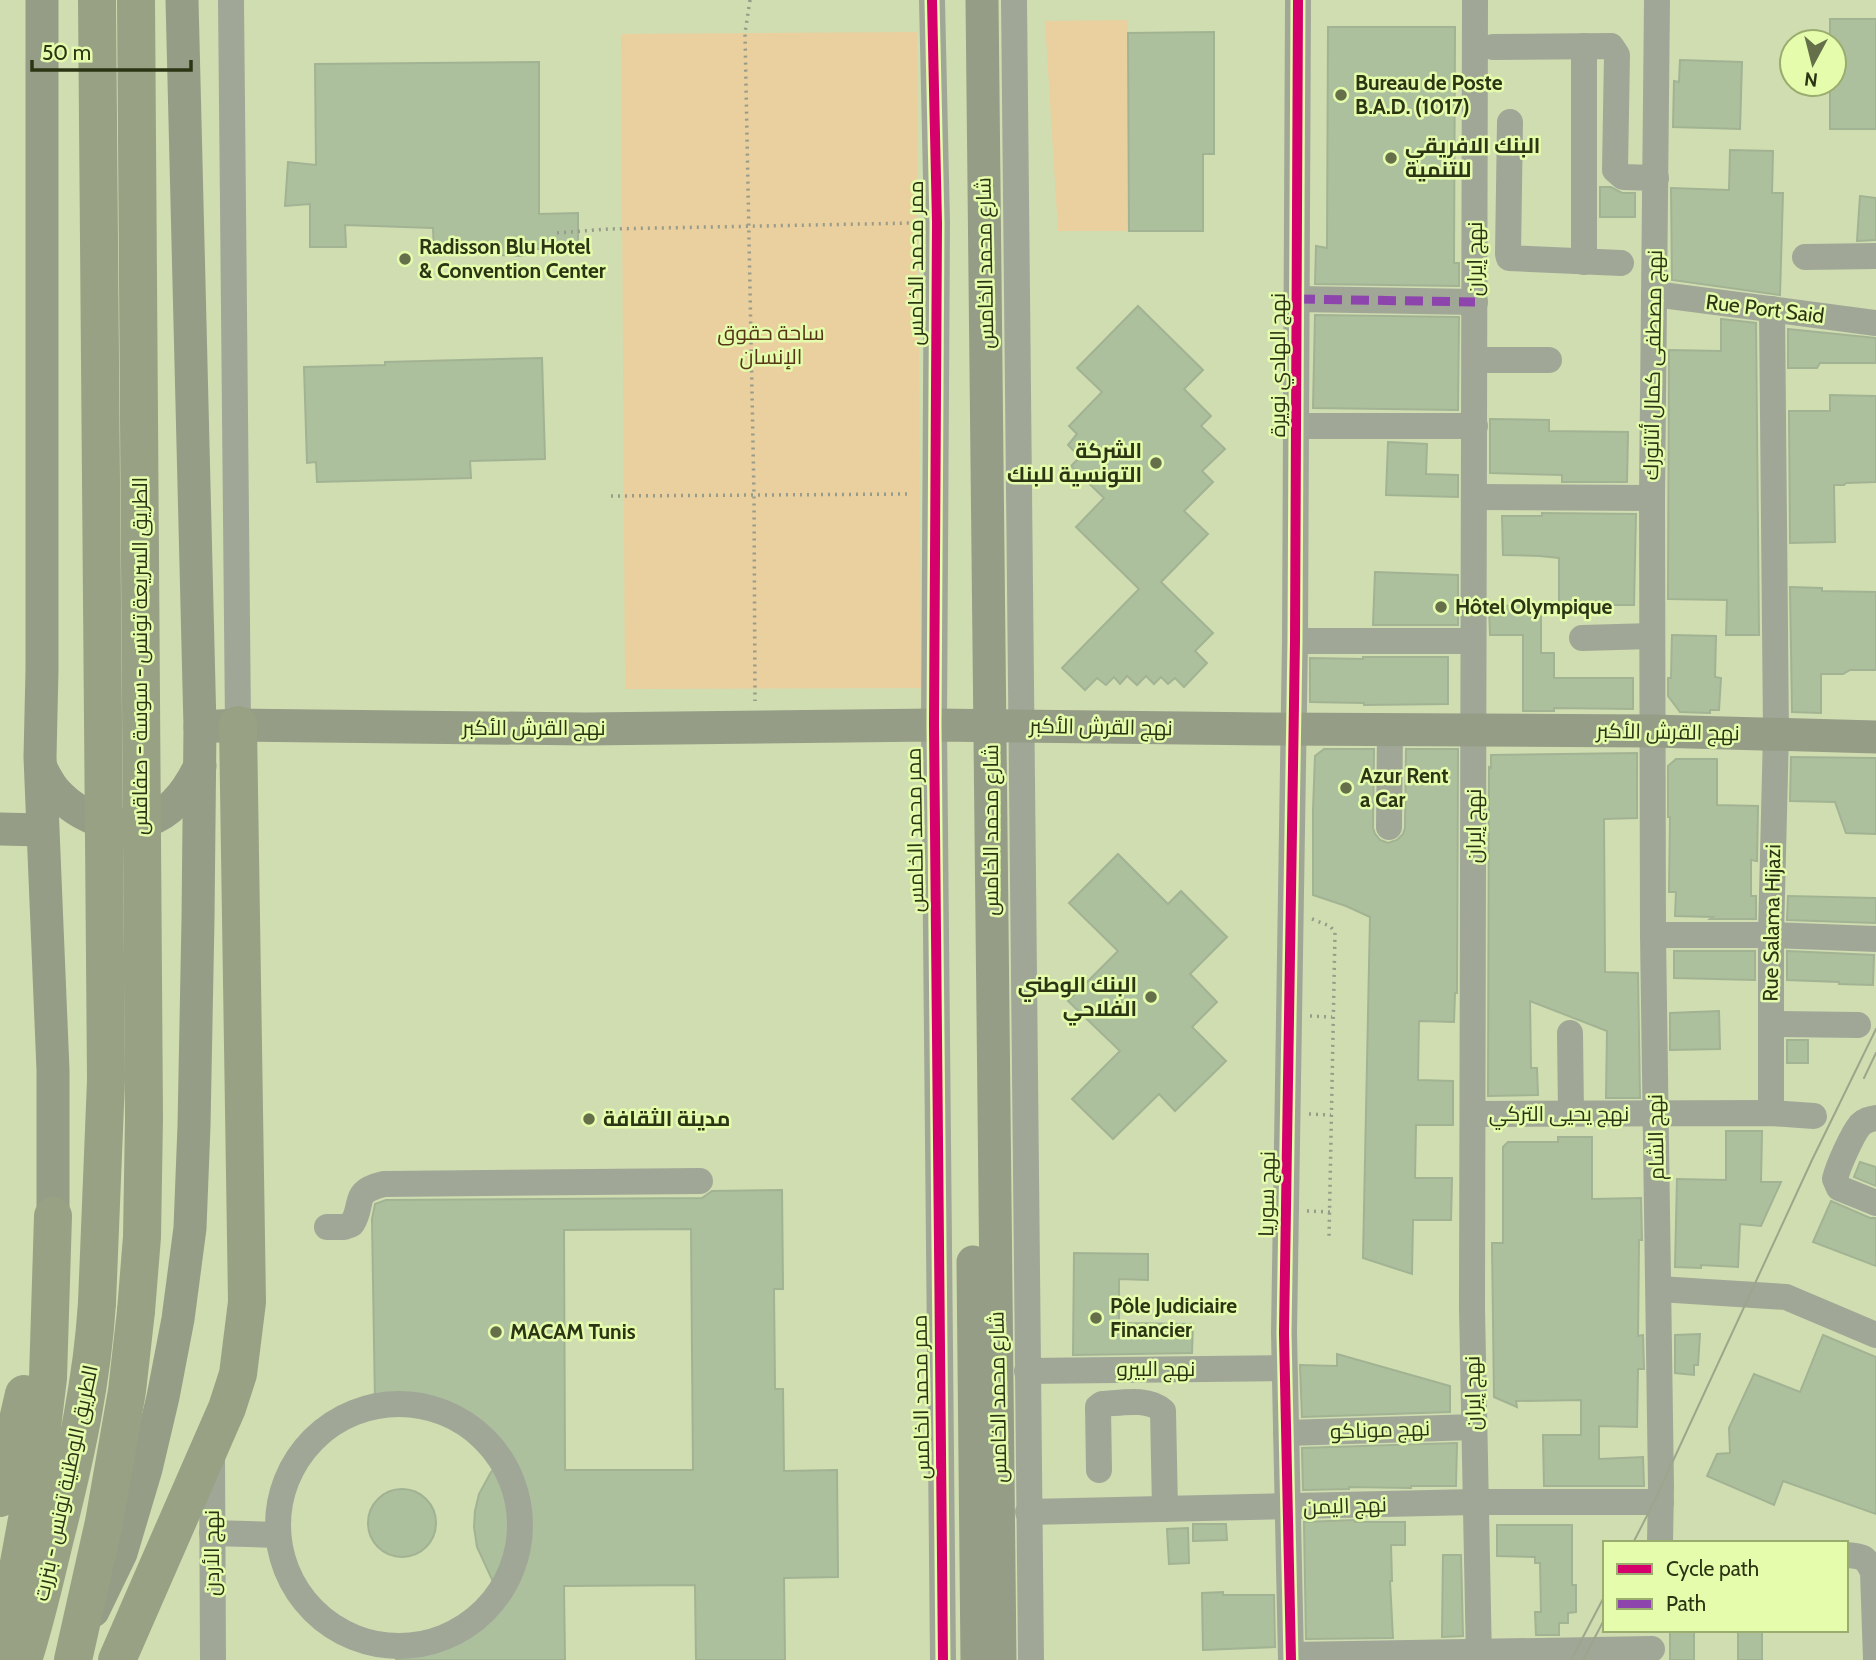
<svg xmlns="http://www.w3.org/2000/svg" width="1876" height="1660" viewBox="0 0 1876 1660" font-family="Cabin,Cairo,sans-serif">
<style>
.green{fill:#eacf9f}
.building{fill:#adc09e;stroke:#a2b393;stroke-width:2;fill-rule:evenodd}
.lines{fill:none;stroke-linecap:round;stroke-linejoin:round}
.path{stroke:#969c89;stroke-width:3.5;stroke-dasharray:2 5;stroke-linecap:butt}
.minor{stroke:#a1a797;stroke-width:26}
.major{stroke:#969d86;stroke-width:33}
.highway{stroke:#99a184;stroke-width:38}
.tram{stroke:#9da58b;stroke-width:2}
.highway-bridge{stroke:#99a184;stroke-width:38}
.quiet{stroke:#8e44ad;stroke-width:9;stroke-dasharray:18 9;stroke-linecap:butt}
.cycleway-casing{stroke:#e4fcab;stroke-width:15}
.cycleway{stroke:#d6006c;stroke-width:10}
.poi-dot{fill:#656f4a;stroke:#e4fcab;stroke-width:2.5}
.labels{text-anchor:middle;stroke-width:5;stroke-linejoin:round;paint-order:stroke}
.poi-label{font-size:21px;font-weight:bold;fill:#2b3413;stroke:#e4fcab;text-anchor:start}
.street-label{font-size:21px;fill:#2b3413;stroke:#e4fcab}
.park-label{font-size:21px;fill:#573617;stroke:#e4fcab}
</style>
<rect width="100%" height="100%" fill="#d0ddb1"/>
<!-- green -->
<g class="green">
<path d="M1128,20l1,211h-71l-13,-210z"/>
<path d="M917,32l4,656 -296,1 -4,-655z"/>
</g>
<!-- building -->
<g class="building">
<path d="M1830,19h46v110h-46v-45h4v-42h-4z"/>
<path d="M1328,27h127l-1,236h5v23l-144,-2 1,-38 11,2z"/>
<path d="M1214,32v122h-11v77h-74l-1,-198z"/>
<path d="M1680,60l62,2 -2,67 -67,-2 1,-46 5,1z"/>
<path d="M539,62v152l39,-1v35l-42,1 -13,7 -89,-4 -1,-24 -88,-3 1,22h-36v-43l-25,2 3,-44 28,3 -1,-101z"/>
<path d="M1730,150l43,1 -1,42h11l-3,102 -108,-15 -1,-92 58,2z"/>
<path d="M1600,187h11l11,6h13v24h-35z"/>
<path d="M1860,196l16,2v42l-19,1z"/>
<path d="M1138,306l65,64 -19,19 27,27 -10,10 24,23 -23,22 11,11 -29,29 24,23 -47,48 52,51 -18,18 12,12 -23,24 -9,-9 -7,6 -7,-7 -7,7 -8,-8 -9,9 -10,-9 -7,8 -6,-7 -8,8 -9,-7 -12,12 -23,-22 77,-79 -63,-62 28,-29 -33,-32 9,-9 -12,-12 9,-11 -8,-8 33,-34 -25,-24z"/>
<path d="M1315,315l144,2 -1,93 -145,-2z"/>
<path d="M1721,319l35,4 3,312h-33l1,-35 -59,-1 1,-249 52,1z"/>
<path d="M1788,329l88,9v25h-56l-3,5h-29z"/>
<path d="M542,358l3,101 -75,2 1,17 -154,4 -1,-20 -9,1 -3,-96 81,-2v-3z"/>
<path d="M1830,395l46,1v86l-30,1 -2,2h-10l1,57 -45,1 -1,-132h41z"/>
<path d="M1490,419l59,1v11l79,1 -1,50h-65v-7l-72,-2z"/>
<path d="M1388,442l39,2 -1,30 32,1v22l-72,-2z"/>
<path d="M1542,513l94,1 -2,91h-37v-4h-38v-43l-19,-2 -37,-1 -1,-39h40z"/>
<path d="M1375,572l83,3v50h-85z"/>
<path d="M1790,587l32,1v3l54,1v78h-26l-7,4h-22v39l-29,-1z"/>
<path d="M1541,605v48h13v25h79v31l-79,-1v3h-31v-76h-33l-1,-29z"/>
<path d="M1672,635l44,1 -1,41 6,1 -2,32h-9v3l-30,-1 -12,-16v-18h3z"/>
<path d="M1363,657h85v47l-84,1v-2l-54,-1v-44l53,1z"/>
<path d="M1324,749h50l-1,79 2,6 5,6 8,3 9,-3 6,-6 2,-6 1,-79h52l-1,244h-2l-1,29 -35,-1 -1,59 35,1v44h-37l-1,53h37l-1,42h-38l-1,54 -49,-16 7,-341 -24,-11 -33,-11v-85l2,-54z"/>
<path d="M1637,753v65l-33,1 1,153 33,1 2,125h-34l1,-67 -77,-30 1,67h6l1,27 -50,1 1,-329 2,1v-13z"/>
<path d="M1791,757l85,1v76l-30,-1 -11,-31 -45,-1z"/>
<path d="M1676,759h41v46l41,1 -1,55 -6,-1v36h5v23h-46l3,-2 -38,-1 1,-24h-7l1,-75h-2v-51z"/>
<path d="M1118,854l50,50 13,-13 46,46 -37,37 27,28 -25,25 34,34 -51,50 -16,-17 -46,45 -41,-40 48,-48 -52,-50 50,-50 -49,-48z"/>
<path d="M1788,896l88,2v25l-89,-3z"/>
<path d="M1674,951h81v29l-81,-2z"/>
<path d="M1787,951l87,4 -1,30 -34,-1v-2l-52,-2z"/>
<path d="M1719,1011l1,38 -50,1v-37z"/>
<rect x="1787" y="1040" width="21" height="23"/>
<path d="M1726,1131h36l-1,51h20l-20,44 -21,-2 -2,43 -37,-2v3l-26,-1 2,-88 49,1z"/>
<path d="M1558,1137h34v62l49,-1 1,42h-3l-1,96 5,-1 1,34h-6l-1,58 -38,-1v33l44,-2 1,29h-100l-1,-51h38v-35l-65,1 1,6 -23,-10 -2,-154h11v-96l5,-5h50z"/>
<path d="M1860,1162l16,5v19l-22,-9z"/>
<path d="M782,1190l1,99h-9l1,100h8l1,82 53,-1 1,107 -54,1 1,82h-89l-1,-75 -131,1 1,74h-169v-6l50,-13 21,-18 29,-35 -19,-41 -3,-20 1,-16 4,-17 12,-22 9,-9 -18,-24 -29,-22 -36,-12 -42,-3 -3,-183 3,-15 11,-4 316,-2 10,-7zM691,1229l2,241h-128l-1,-240z"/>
<path d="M1831,1201l39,17h6v48l-63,-24z"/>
<path d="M1074,1253l74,1v26l-29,-1v44l74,1 -1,29 -119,2z"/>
<path d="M1700,1334l-2,31h-4v10l-19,-2v-38z"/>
<path d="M1823,1335l53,22v157l-93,-33 -9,24 -67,-29 10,-22 13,-1 -1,-25 25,-54 46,18z"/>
<path d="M1337,1354l113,32v26l-148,5 -2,-52 37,1z"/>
<path d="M1457,1443l-1,43h-45v2l-62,-1v2l-46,1 -1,-42z"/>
<circle cx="402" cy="1523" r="34"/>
<path d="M1355,1520v2h50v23h-14l1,36h-2l3,57 -87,1 -2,-117z"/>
<path d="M1193,1524h33l1,16 -34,1z"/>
<path d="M1497,1525h75v60h4v27l-8,1v10h-9v12h-23l-1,-23h6l-1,-49h-5v-6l-38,-1z"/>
<path d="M1188,1528l1,35 -20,1 -2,-35z"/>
<path d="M1443,1555h18l2,81 -21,1z"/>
<path d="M1223,1592v3h51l1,52 -72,3 -1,-57z"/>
<rect x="1670" y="1630" width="24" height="30"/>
<rect x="1738" y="1630" width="24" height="30"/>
</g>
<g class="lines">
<!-- path -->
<g class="path">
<path d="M750,0l-5,33 9,462 1,206"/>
<path d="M557,233l51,-4 305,-6"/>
<path d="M611,496l300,-2"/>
<path d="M1312,919l18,7 5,6 -6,307"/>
<path d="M1310,1016l22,1"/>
<path d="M1309,1114l22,1"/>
<path d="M1307,1211l23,1"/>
</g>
<!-- minor -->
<g class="minor">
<path d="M231,0l7,725"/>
<path d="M932,0l5,223 -3,502 9,935"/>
<path d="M1014,0l17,1660"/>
<path d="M1475,0l-3,1308 7,352"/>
<path d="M1657,0l-5,498 1,437 8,552 -1,56"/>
<path d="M1493,47l118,-1 6,9 -2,115 8,7 33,1"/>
<path d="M1510,122l-2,132 1,4 112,5"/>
<path d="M1805,257l71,-1"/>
<path d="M1584,262v-216"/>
<path d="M1654,294l222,29"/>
<path d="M1297,299l178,3"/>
<path d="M1475,360h74"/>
<path d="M1297,426h178"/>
<path d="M1474,497l178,1"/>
<path d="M1582,638l70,-2"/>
<path d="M1295,641h177"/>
<path d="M1389,827l1,-97"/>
<path d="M1653,935h118l105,4"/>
<path d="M1771,1024l87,1"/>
<path d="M1570,1033l1,80"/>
<path d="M1771,1113v-178l5,-202 -4,-424"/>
<path d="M1473,1114l298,-1 43,3"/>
<path d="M1876,1118c-6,1 -11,2 -16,7 -8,10 -22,41 -25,54l4,9 37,15"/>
<path d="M327,1227h17l8,-3c13,-21 -2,-32 32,-40l316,-3"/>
<path d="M1659,1289l127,8 90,38"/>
<path d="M1027,1371l257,-3"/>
<circle cx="399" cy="1525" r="121"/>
<path d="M1286,1433l188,-6"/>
<path d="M212,1455l1,205"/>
<path d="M1099,1470l-1,-63 4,-3c19,-1 46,-7 61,7l2,98"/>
<path d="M1028,1512l447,-10h186"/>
<path d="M212,1533l66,2"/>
<path d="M1846,1555c17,1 20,2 27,17l3,88"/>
<path d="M1291,1655l361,-6"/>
<path d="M1291,1660l-7,-327 11,-692 3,-641"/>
</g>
<!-- major -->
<g class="major">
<path d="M42,0v670l-2,87 13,313v146"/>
<path d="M982,0l18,1660"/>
<path d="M200,727l38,-2 347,4 349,-4 333,4 386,2 223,6"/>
<path d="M41,768c4,8 8,16 14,23 31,35 86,48 121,11 10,-10 18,-24 24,-36"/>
<path d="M0,829l42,1"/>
<path d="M973,1262l4,398"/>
<path d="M93,1611l28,-58 25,-84 17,-72 15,-78 12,-91 4,-102 4,-207 2,-192 -18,-727"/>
</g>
<!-- highway -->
<g class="highway">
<path d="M0,1498l24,-104"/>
<path d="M0,1649l11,-43 27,-146 10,-82 5,-162"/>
<path d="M23,1660c14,-43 23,-86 34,-130 19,-75 35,-149 40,-227"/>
<path d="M73,1660l31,-138 23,-131 9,-80"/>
<path d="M117,1660l110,-252 11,-34 9,-72 -9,-577"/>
</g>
<!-- tram -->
<g class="tram">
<path d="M1864,1078l12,-25"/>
<path d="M1633,1543l21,-41 158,-342 64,-131"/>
<path d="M1571,1660l34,-65"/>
<path d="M1583,1660l22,-42"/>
</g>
<!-- highway-bridge -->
<g class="highway-bridge">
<path d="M97,0l9,1080 -9,223"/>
<path d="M136,1311l6,-74 2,-119 -8,-1118"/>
</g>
<!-- quiet -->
<path class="quiet" d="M1297,299l178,3"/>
<defs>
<g id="cycleway">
<path d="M932,0l5,223 -3,502 9,935"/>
<path d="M1291,1660l-7,-327 11,-692 3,-641"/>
</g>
</defs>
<!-- cycleway casing -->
<use href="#cycleway" class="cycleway-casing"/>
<!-- cycleway -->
<use href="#cycleway" class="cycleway"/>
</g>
<!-- markers -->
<g class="poi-dot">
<circle cx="1341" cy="95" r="7"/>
<circle cx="1391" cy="158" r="7"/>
<circle cx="405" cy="259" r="7"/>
<circle cx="1156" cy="463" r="7"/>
<circle cx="1441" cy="607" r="7"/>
<circle cx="1346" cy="788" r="7"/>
<circle cx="1151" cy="997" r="7"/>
<circle cx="589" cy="1119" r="7"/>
<circle cx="1096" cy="1318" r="7"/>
<circle cx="496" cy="1332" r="7"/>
</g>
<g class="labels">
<!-- poi labels -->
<g class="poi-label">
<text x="1355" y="90">Bureau de Poste<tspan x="1355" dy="24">B.A.D. (1017)</tspan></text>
<text x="1405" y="153">البنك الافريقي<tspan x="1405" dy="24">للتنمية</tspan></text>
<text x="419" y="254">Radisson Blu Hotel<tspan x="419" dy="24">&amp; Convention Center</tspan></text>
<text x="1142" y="458" text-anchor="end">الشركة<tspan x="1142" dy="24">التونسية للبنك</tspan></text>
<text x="1455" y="614">Hôtel Olympique</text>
<text x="1360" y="783">Azur Rent<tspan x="1360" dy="24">a Car</tspan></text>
<text x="1137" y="992" text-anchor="end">البنك الوطني<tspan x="1137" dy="24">الفلاحي</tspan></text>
<text x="603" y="1126">مدينة الثقافة</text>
<text x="1110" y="1313">Pôle Judiciaire<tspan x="1110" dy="24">Financier</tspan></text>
<text x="510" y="1339">MACAM Tunis</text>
</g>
<!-- street labels -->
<g class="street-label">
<text transform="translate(1475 259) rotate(-90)" y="7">نهج إيران</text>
<text transform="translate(916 263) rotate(-90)" y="7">ممر محمد الخامس</text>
<text transform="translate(985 263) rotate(-91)" y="7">شارع محمد الخامس</text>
<text transform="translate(1765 309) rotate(7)" y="7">Rue Port Said</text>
<text transform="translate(1278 365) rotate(-90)" y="7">نهج الهادي نويرة</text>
<text transform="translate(1653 365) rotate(-89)" y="7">نهج مصطفى كمال أتاتورك</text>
<text transform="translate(140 656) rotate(-90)" y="7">الطريق السريعة تونس - سوسة - صفاقس</text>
<text transform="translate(1101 727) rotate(1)" y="7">نهج القرش الأكبر</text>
<text x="534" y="735">نهج القرش الأكبر</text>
<text transform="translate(1668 732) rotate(1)" y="7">نهج القرش الأكبر</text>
<text transform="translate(1474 826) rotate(-90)" y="7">نهج إيران</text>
<text transform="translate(915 830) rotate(-91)" y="7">ممر محمد الخامس</text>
<text transform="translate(991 830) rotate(-90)" y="7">شارع محمد الخامس</text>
<text transform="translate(1772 923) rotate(-89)" y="7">Rue Salama Hijazi</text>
<text x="1559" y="1121">نهج يحيى التركي</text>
<text transform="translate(1656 1137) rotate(-91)" y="7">نهج الشام</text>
<text transform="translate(1267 1194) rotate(-89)" y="7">نهج سوريا</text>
<text x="1156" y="1376">نهج البيرو</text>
<text transform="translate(1473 1393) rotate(-91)" y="7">نهج إيران</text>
<text transform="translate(921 1397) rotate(-91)" y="7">ممر محمد الخامس</text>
<text transform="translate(998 1397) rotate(-91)" y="7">شارع محمد الخامس</text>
<text transform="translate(1380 1430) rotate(-2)" y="7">نهج موناكو</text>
<text transform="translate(66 1483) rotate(-78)" y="7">الطريق الوطنية تونس - بنزرت</text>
<text transform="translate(1345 1506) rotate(-2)" y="7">نهج اليمن</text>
<text transform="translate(212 1553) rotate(-90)" y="7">نهج الأردن</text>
</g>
<!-- park labels -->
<g class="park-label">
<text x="771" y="340">ساحة حقوق<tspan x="771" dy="24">الإنسان</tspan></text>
</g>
</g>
<!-- legend -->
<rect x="1603" y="1541" width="245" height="91" fill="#e4fcab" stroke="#9aac6e" stroke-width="2"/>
<rect x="1617" y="1564" width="35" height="10" fill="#d6006c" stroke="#9aac6e" stroke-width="2"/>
<text x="1666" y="1576" font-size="21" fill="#2b3413">Cycle path</text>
<rect x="1617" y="1599" width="35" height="10" fill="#8e44ad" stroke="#9aac6e" stroke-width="2"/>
<text x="1666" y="1611" font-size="21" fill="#2b3413">Path</text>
<!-- north arrow -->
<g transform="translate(1813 63) rotate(187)"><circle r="33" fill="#e4fcab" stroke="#9aac6e" stroke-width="2"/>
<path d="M0-5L12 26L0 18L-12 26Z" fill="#656f4a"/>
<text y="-10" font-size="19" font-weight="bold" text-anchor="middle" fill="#2b3413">N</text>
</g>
<!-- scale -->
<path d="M32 60v10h159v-10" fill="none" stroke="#2b3413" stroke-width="3.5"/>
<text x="42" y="60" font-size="21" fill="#2b3413" stroke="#e4fcab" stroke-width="5" paint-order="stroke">50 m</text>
</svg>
